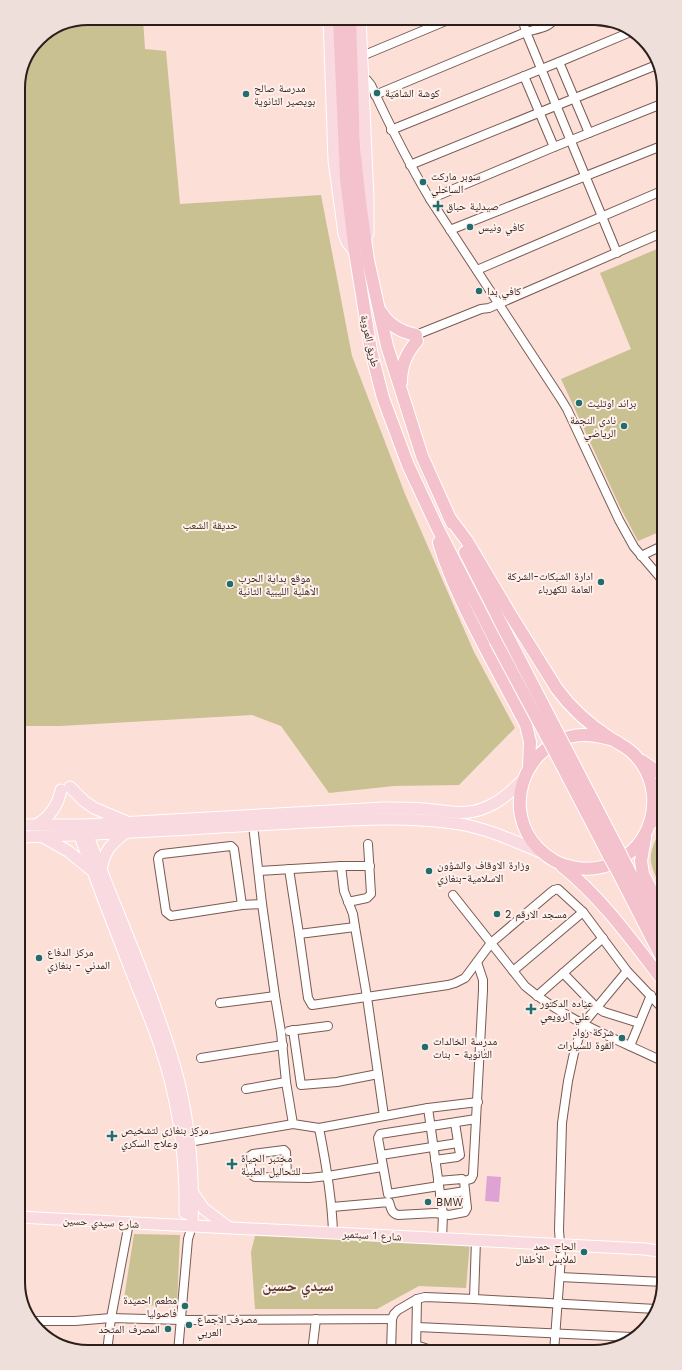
<svg xmlns="http://www.w3.org/2000/svg" width="682" height="1370" viewBox="0 0 682 1370" font-family="'Work Sans','Noto Naskh Arabic',sans-serif">
<style>
.green{fill:#c9c192}
.water{fill:#dfa2d4}
.lines{fill:none;stroke-linecap:round;stroke-linejoin:round}
.minor-casing{stroke:#7a5b52;stroke-width:10}
.major-casing{stroke:#fff;stroke-width:13}
.highway-casing{stroke:#fff;stroke-width:14}
.minor{stroke:#fff;stroke-width:8}
.major{stroke:#f8dae0;stroke-width:11}
.highway{stroke:#f3c2cc;stroke-width:12}
.highway-bridge-casing{stroke:#fff;stroke-width:14;stroke-linecap:butt}
.highway-bridge{stroke:#f3c2cc;stroke-width:12}
.poi-dot{fill:#226d6d;stroke:#fff0ec;stroke-width:1.5}
.labels{text-anchor:middle;stroke-width:4;stroke-linejoin:round;paint-order:stroke}
.poi-label{font-size:11px;fill:#2c1f1b;stroke:#fff0ec;text-anchor:start}
.street-label{font-size:11px;fill:#2c1f1b;stroke:#fff0ec}
.park-label{font-size:11px;fill:#36310f;stroke:#fff0ec}
.district-label{font-size:15px;font-weight:bold;fill:#573a32;stroke:#fff0ec}
.rim{fill:none;stroke:#2c1f1b;stroke-width:2}
</style>
<rect width="100%" height="100%" fill="#fcdfd7"/>
<!-- green -->
<g class="green">
<path d="M88,18h55l2,31 21,2 14,153 141,-9 31,161 53,138 51,117 18,41 41,76 -56,57 -65,1 -65,7 -48,-67 -29,-11 -192,11h-42v-642l21,-46 23,-15z"/>
<path d="M664,246v284l-26,11 -18,-34 -59,-128 70,-30 -31,-76z"/>
<path d="M664,824v69c-17,-32 -18,-37 0,-69z"/>
<path d="M134,1234l46,1 -3,71 -54,-1z"/>
<path d="M255,1236l215,6 -4,46 -47,-2 -42,23h-122l-4,-57z"/>
</g>
<!-- water -->
<path class="water" d="M487,1176l14,1 -2,25 -14,-1z"/>
<g class="lines">
<defs>
<g id="minor">
<path d="M522,18l4,14 91,221"/>
<path d="M577,18l33,5"/>
<path d="M362,56l91,-38"/>
<path d="M559,62l30,71"/>
<path d="M524,76l30,71"/>
<path d="M362,77l5,3 4,5c18,39 37,77 59,114l129,197 8,13 52,111 15,27 30,35"/>
<path d="M375,95l151,-63c9,-3 25,-4 28,-14"/>
<path d="M391,130l168,-68 74,-31"/>
<path d="M410,165l249,-101"/>
<path d="M430,199l124,-52 110,-44"/>
<path d="M450,230l214,-85"/>
<path d="M477,270l187,-80"/>
<path d="M416,335l65,-26 8,-1 175,-76"/>
<path d="M641,556l23,-11"/>
<path d="M253,825l9,79 13,92 6,36 5,50 7,42 26,4 109,-20 15,106 -1,25"/>
<path d="M341,866h29"/>
<path d="M289,869l10,65 56,-7"/>
<path d="M259,871l82,-5 3,25 9,23 2,13 12,70 17,119"/>
<path d="M453,895l72,91c41,35 92,53 139,76"/>
<path d="M348,902l19,-4 4,-4 -3,-50"/>
<path d="M242,905l-8,-56 -3,-3 -69,8 -3,2 -1,3 8,53 5,4 71,-11 20,-1"/>
<path d="M299,934l9,64 4,7 136,-20 7,-2 10,-5 26,-35 59,-50 4,-3 4,-1 25,23 44,59 37,39"/>
<path d="M513,971l70,-59"/>
<path d="M563,973l33,34 8,5 35,11"/>
<path d="M537,996l66,-58"/>
<path d="M220,1003l55,-7"/>
<path d="M293,1030l8,55 36,-3 41,-8"/>
<path d="M289,1031l39,-5"/>
<path d="M630,1046l21,-51"/>
<path d="M201,1058l82,-13"/>
<path d="M246,1089l40,-7"/>
<path d="M428,1108l50,-6"/>
<path d="M319,1128c7,35 13,70 14,105"/>
<path d="M189,1142l104,-18"/>
<path d="M381,1155l-3,-17 2,-4 96,-15"/>
<path d="M435,1160l22,-3 3,-2 -5,-32"/>
<path d="M287,1177l-1,-25 -2,-2 -31,4 -3,2 2,19 3,2 54,1 19,-2 54,-9"/>
<path d="M464,1181l7,-2 2,-4 10,-185v-10l-6,-18"/>
<path d="M439,1186l-51,8 -7,-39 77,-12"/>
<path d="M440,1195l25,-4"/>
<path d="M332,1207l57,-5c2,6 2,11 9,13l37,-2 14,2 16,-3 2,-4 -3,-27 -2,-2 -24,2"/>
<path d="M560,1277l104,5"/>
<path d="M474,1299l182,10"/>
<path d="M33,1321h42l36,-3 71,2 210,-1 2,-5 4,-4 19,-11 8,-2 49,2 2,-59"/>
<path d="M417,1327l215,10"/>
<path d="M416,1345l21,7"/>
<path d="M107,1348l24,4"/>
<path d="M107,1352l4,-34 18,-95"/>
<path d="M178,1352l10,-113 4,-13"/>
<path d="M312,1352l4,-33"/>
<path d="M391,1352l1,-33"/>
<path d="M416,1352l1,-53"/>
<path d="M554,1352l7,-95 -2,-27 3,-107 6,-42 6,-28 9,-29 44,-53"/>
</g>
<g id="major">
<path d="M329,18l5,142 10,74 3,8 8,10"/>
<path d="M360,18l8,181v35"/>
<path d="M70,787l14,14 10,7 31,13"/>
<path d="M18,825h66l300,-17c13,0 26,0 40,1 27,2 44,9 69,-5 11,-5 20,-15 29,-23"/>
<path d="M36,825c14,-8 22,-20 25,-35"/>
<path d="M77,828c18,50 37,99 56,148 9,23 19,46 27,70 18,53 26,112 25,167"/>
<path d="M85,828c29,79 65,155 89,236 15,51 20,109 18,162"/>
<path d="M18,837c91,-2 182,-9 273,-14 56,-3 113,-8 169,1 29,5 56,18 83,29"/>
<path d="M43,837l25,14 22,18"/>
<path d="M101,871c3,-20 9,-26 24,-38"/>
<path d="M193,1193l11,16 24,18"/>
<path d="M18,1217l627,32 19,3"/>
</g>
<g id="highway">
<path d="M339,18l7,160 9,74 16,99 12,47 25,67 29,62 58,113"/>
<path d="M350,18l4,129 6,55 8,58 19,86 35,110 30,67"/>
<path d="M381,312c8,13 20,20 35,23"/>
<path d="M401,382c0,-16 5,-29 16,-41"/>
<path d="M449,517l18,24 45,76 45,72c14,19 33,36 53,49 3,2 7,4 10,6 19,10 31,30 33,51 2,25 -9,49 -29,62 -16,11 -35,14 -52,10 -13,-2 -25,-10 -34,-19 -35,-36 -17,-97 31,-111 14,-4 27,-2 41,2"/>
<path d="M439,542c6,23 16,45 26,66 19,40 41,78 61,117l4,17 -1,25"/>
<path d="M465,552l42,83"/>
<path d="M566,749l53,102"/>
<path d="M556,754l53,102"/>
<path d="M642,761l22,15"/>
<path d="M651,823l13,-14"/>
<path d="M645,838l-4,23 2,13 21,41"/>
<path d="M562,866c40,32 71,76 102,116"/>
<path d="M627,867l37,69"/>
<path d="M618,872l46,90"/>
</g>
</defs>
<!-- minor casing -->
<use href="#minor" class="minor-casing"/>
<!-- major casing -->
<use href="#major" class="major-casing"/>
<!-- highway casing -->
<use href="#highway" class="highway-casing"/>
<!-- minor -->
<use href="#minor" class="minor"/>
<!-- major -->
<use href="#major" class="major"/>
<!-- highway -->
<use href="#highway" class="highway"/>
<defs>
<g id="highway-bridge">
<path d="M507,635l59,114"/>
<path d="M495,640l61,114"/>
<path d="M619,851l8,16"/>
<path d="M609,856l9,16"/>
</g>
</defs>
<!-- highway-bridge casing -->
<use href="#highway-bridge" class="highway-bridge-casing"/>
<!-- highway-bridge -->
<use href="#highway-bridge" class="highway-bridge"/>
</g>
<!-- markers -->
<g class="poi-dot">
<circle cx="377" cy="93" r="4"/>
<circle cx="246" cy="94" r="4"/>
<circle cx="423" cy="182" r="4"/>
<path d="M436 200h4v4h4v4h-4v4h-4v-4h-4v-4h4z"/>
<circle cx="470" cy="227" r="4"/>
<circle cx="479" cy="291" r="4"/>
<circle cx="579" cy="403" r="4"/>
<circle cx="624" cy="426" r="4"/>
<circle cx="601" cy="582" r="4"/>
<circle cx="230" cy="584" r="4"/>
<circle cx="429" cy="871" r="4"/>
<circle cx="497" cy="914" r="4"/>
<circle cx="39" cy="958" r="4"/>
<path d="M529 1003h4v4h4v4h-4v4h-4v-4h-4v-4h4z"/>
<circle cx="622" cy="1038" r="4"/>
<circle cx="425" cy="1047" r="4"/>
<path d="M110 1130h4v4h4v4h-4v4h-4v-4h-4v-4h4z"/>
<path d="M230 1158h4v4h4v4h-4v4h-4v-4h-4v-4h4z"/>
<circle cx="428" cy="1202" r="4"/>
<circle cx="584" cy="1252" r="4"/>
<circle cx="185" cy="1306" r="4"/>
<circle cx="189" cy="1325" r="4"/>
<circle cx="168" cy="1329" r="4"/>
</g>
<g class="labels">
<!-- poi labels -->
<g class="poi-label">
<text x="254" y="92">مدرسة صالح<tspan x="254" dy="13">بويصير الثانوية</tspan></text>
<text x="385" y="97">كوشة الشامية</text>
<text x="431" y="180">سوبر ماركت<tspan x="431" dy="13">الساحلي</tspan></text>
<text x="446" y="210">صيدلية حباق</text>
<text x="478" y="231">كافي ونيس</text>
<text x="487" y="295">كافي بدا</text>
<text x="587" y="407">براند اوتليت</text>
<text x="616" y="424" text-anchor="end">نادي النجمة<tspan x="616" dy="13">الرياضي</tspan></text>
<text x="593" y="580" text-anchor="end">ادارة الشبكات-الشركة<tspan x="593" dy="13">العامة للكهرباء</tspan></text>
<text x="238" y="582">موقع بداية الحرب<tspan x="238" dy="13">الأهلية الليبية الثانية</tspan></text>
<text x="437" y="869">وزارة الاوقاف والشؤون<tspan x="437" dy="13">الاسلامية-بنغازي</tspan></text>
<text x="505" y="918">مسجد الارقم 2</text>
<text x="47" y="956">مركز الدفاع<tspan x="47" dy="13">المدني - بنغازي</tspan></text>
<text x="540" y="1007">عياده الدكتور<tspan x="540" dy="13">علي الرويعي</tspan></text>
<text x="614" y="1036" text-anchor="end">شركة رواد<tspan x="614" dy="13">القوة للسيارات</tspan></text>
<text x="433" y="1045">مدرسة الخالدات<tspan x="433" dy="13">الثانوية - بنات</tspan></text>
<text x="121" y="1134">مركز بنغازي لتشخيص<tspan x="121" dy="13">وعلاج السكري</tspan></text>
<text x="241" y="1162">مختبر الحياة<tspan x="241" dy="13">للتحاليل الطبية</tspan></text>
<text x="436" y="1206">BMW</text>
<text x="576" y="1250" text-anchor="end">الحاج حمد<tspan x="576" dy="13">لملابس الأطفال</tspan></text>
<text x="177" y="1304" text-anchor="end">مطعم احميدة<tspan x="177" dy="13">فاصوليا</tspan></text>
<text x="197" y="1323">مصرف الاجماع<tspan x="197" dy="13">العربي</tspan></text>
<text x="160" y="1333" text-anchor="end">المصرف المتحد</text>
</g>
<!-- street labels -->
<g class="street-label">
<text transform="translate(370 341) rotate(78)" y="4">طريق العروبة</text>
<text transform="translate(101 1222) rotate(3)" y="4">شارع سيدي حسين</text>
<text transform="translate(372 1235) rotate(3)" y="4">شارع 1 سبتمبر</text>
</g>
<!-- park labels -->
<g class="park-label">
<text x="210" y="529">حديقة الشعب</text>
</g>
<!-- district labels -->
<g class="district-label">
<text x="298" y="1291">سيدي حسين</text>
</g>
</g>
<!-- crop -->
<path d="M0 0H682V1370H0ZM88 25H594A63 63 0 0 1 657 88V1282A63 63 0 0 1 594 1345H88A63 63 0 0 1 25 1282V88A63 63 0 0 1 88 25Z" fill="#eedfdb" fill-rule="evenodd"/>
<path class="rim" d="M88 25H594A63 63 0 0 1 657 88V1282A63 63 0 0 1 594 1345H88A63 63 0 0 1 25 1282V88A63 63 0 0 1 88 25Z"/>
</svg>
